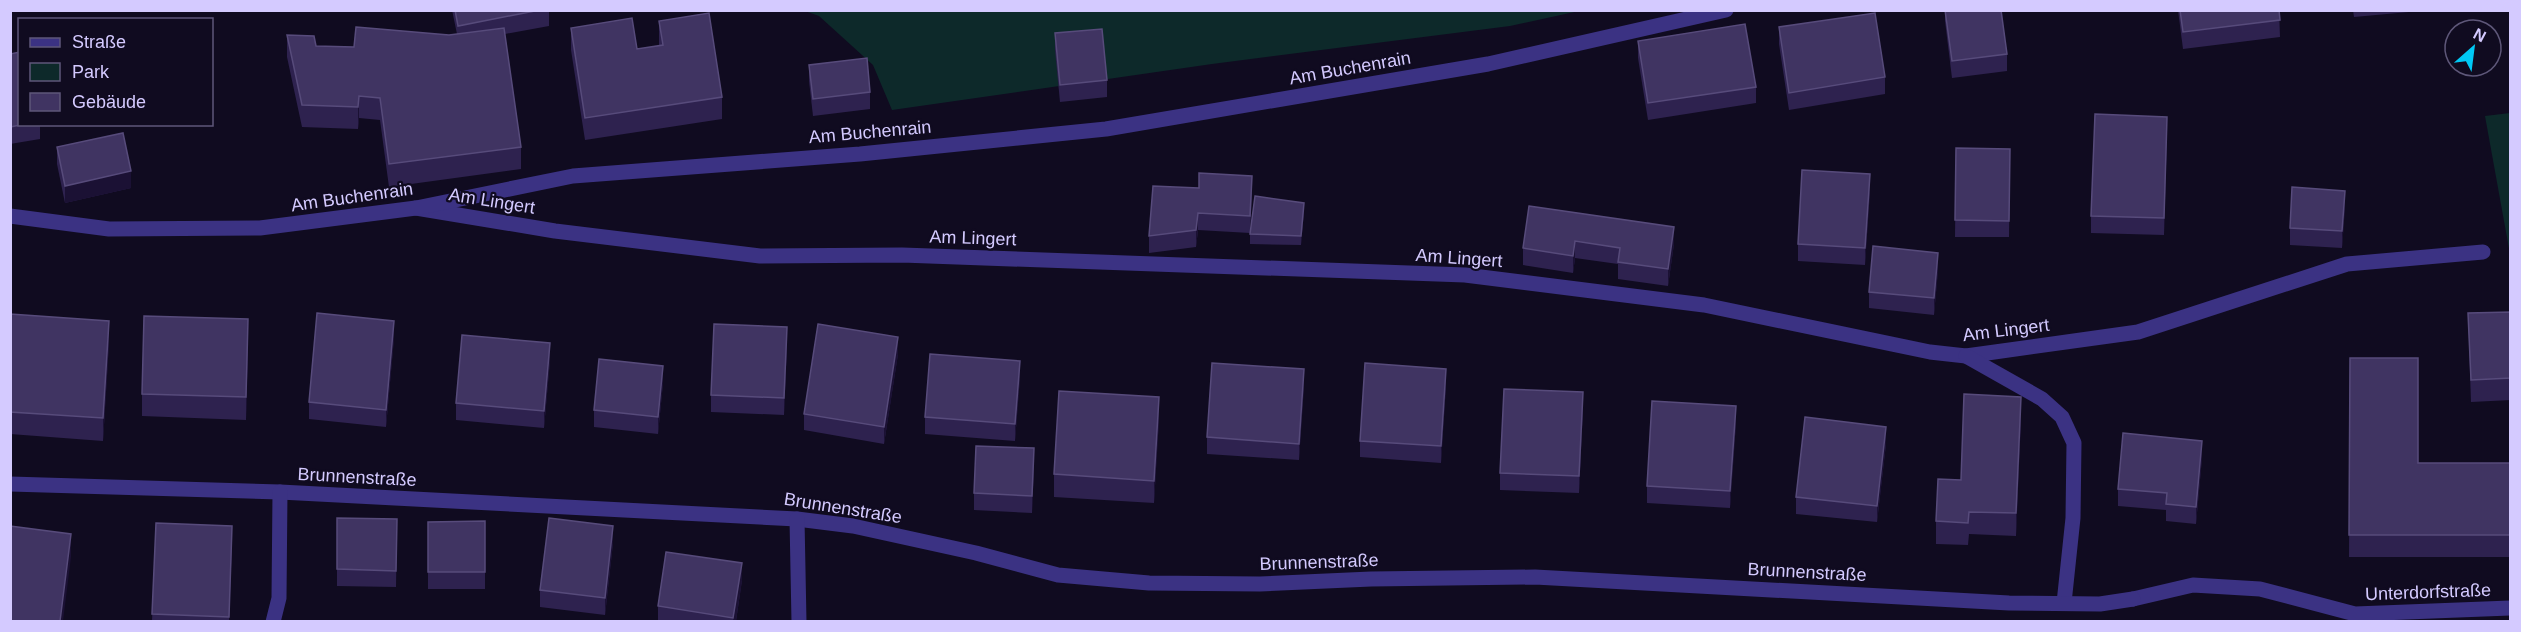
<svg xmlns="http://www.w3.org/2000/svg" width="2521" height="632" viewBox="0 0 2521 632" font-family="Arial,sans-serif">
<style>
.green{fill:#0d292a}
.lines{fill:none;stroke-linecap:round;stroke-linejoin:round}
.lane{stroke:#3b3283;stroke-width:15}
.street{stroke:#3b3283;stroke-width:15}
.wall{fill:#2e224f}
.shaded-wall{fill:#1b1134}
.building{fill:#403462;stroke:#574b7b;stroke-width:1.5}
.labels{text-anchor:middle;stroke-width:4.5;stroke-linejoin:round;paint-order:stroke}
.street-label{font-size:18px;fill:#d4caff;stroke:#100b20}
</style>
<rect width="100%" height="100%" fill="#100b20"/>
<!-- green -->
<g class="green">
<path d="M805,11h774l-69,15 -298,38 -320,46 -19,-45 -54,-49z"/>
<path d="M2510,113v141l-25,-138z"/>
</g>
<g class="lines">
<!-- lane -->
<path class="lane" d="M2133,599l60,-14 67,4 95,25 155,-6"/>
<!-- street -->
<g class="street">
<path d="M416,208l139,23 205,25 142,-1 563,20 239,30 226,47 36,4 172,-24 209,-68 136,-12"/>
<path d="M10,216l99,13 151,-1 156,-20 157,-32 287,-22 246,-25 382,-65 238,-54"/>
<path d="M1966,356l76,43 20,18 12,26 -1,75 -9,85"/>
<path d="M10,484l270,8 517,27 56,7 123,27 82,22 91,8 111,1 111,-5 164,-2 474,26 91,1 33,-5"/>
<path d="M797,519l2,103"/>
<path d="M273,622l6,-24 1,-106"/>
</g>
</g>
<!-- wall -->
<g class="wall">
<path d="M452,10h97v16l-44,8 16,113v22l-132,18 -9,-67 -21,-2 -1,11 -56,-2 -15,-70v-22l29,11 38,1 103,-13z"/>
<path d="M1945,10h56l6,44v17l-55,7 -7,-57z"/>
<path d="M2178,10h101l1,27 -97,12z"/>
<path d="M2353,10h78l-77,7z"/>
<path d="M659,21l63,76v22l-137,21 -14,-90v-22l66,21 22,-3z"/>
<path d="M1779,27l106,50v17l-96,16 -10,-66z"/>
<path d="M1055,33l52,47v17l-47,5 -5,-52z"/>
<path d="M1638,41l118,46v16l-108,17 -10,-62z"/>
<path d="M10,54l10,70h20v15l-30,5z"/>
<path d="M809,65l61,27v17l-57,7 -4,-35z"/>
<path d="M2167,133l-3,102 -73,-2v-17z"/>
<path d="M57,147l74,41 -66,15 -8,-39z"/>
<path d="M1956,148l54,1 -1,88h-54z"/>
<path d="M1153,186l99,7 -2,40 -52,-3 -2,17 -47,6v-17z"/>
<path d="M1870,191l-5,74 -67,-4v-17z"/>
<path d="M1529,206l145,38 -6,42 -50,-7v-15l-43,-6 -2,15 -50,-8v-17z"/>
<path d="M2345,207l-3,41 -52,-3v-17z"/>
<path d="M1304,212l-3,33 -51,-1v-10z"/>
<path d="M1938,270l-4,45 -65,-7v-16z"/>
<path d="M2511,312v88l-40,2 -3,-89z"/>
<path d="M10,314l99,29 -6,98 -93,-7z"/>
<path d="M394,338l-8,89 -77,-8v-17z"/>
<path d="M248,342l-2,78 -104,-4v-22z"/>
<path d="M787,344l-3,71 -73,-3v-17z"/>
<path d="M898,354l-14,90 -80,-14v-16z"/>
<path d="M2350,358l68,105h93v94h-162z"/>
<path d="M550,360l-6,68 -88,-8v-17z"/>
<path d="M1020,377l-5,64 -90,-7v-17z"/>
<path d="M663,383l-5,51 -64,-7v-17z"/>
<path d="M1304,386l-5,74 -92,-6v-17z"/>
<path d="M1446,386l-5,77 -81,-6v-16z"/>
<path d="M1583,409l-4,84 -79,-3v-17z"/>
<path d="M1159,419l-5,84 -100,-6v-23z"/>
<path d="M2021,419l-5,117 -47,-2 -1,11 -32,-1v-23l25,-41z"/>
<path d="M1736,423l-6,85 -83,-5v-17z"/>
<path d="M1886,444l-9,78 -81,-8v-17z"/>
<path d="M2202,458l-6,66 -30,-3v-11l-48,-4v-17z"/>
<path d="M1034,465l-2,48 -58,-3v-17z"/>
<path d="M337,518l60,1 -1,68 -59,-1z"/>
<path d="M485,521v68h-57v-67z"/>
<path d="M156,523l76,20 -3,78h-77z"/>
<path d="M613,543l-8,72 -65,-8v-17z"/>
<path d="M742,580l-6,41h-78v-15z"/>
</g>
<!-- shaded-wall -->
<g class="shaded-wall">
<path d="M359,96v22l-1,11v-22z"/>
<path d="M2167,117v16l-3,102v-17z"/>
<path d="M131,171v17l-66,15v-17z"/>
<path d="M1870,174v17l-5,74v-17z"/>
<path d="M2345,191v16l-3,41v-17z"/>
<path d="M1304,203v9l-3,33v-9z"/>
<path d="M1198,213v17l-2,17v-17z"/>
<path d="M1674,227v17l-6,42v-17z"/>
<path d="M1575,241v17l-2,15v-17z"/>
<path d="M1938,253v17l-4,45v-17z"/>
<path d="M248,319v23l-2,78v-23z"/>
<path d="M109,321v22l-6,98v-23z"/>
<path d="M394,321v17l-8,89v-17z"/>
<path d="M787,327v17l-3,71v-17z"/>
<path d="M898,337v17l-14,90v-17z"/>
<path d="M550,343v17l-6,68v-17z"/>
<path d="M1020,361v16l-5,64v-17z"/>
<path d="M663,366v17l-5,51v-17z"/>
<path d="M1304,369v17l-5,74v-16z"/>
<path d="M1446,369v17l-5,77v-17z"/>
<path d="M1583,392v17l-4,84v-17z"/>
<path d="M1159,397v22l-5,84v-22z"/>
<path d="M2021,397v22l-5,117v-23z"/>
<path d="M1736,406v17l-6,85v-17z"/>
<path d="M1886,427v17l-9,78v-16z"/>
<path d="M2202,441v17l-6,66v-17z"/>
<path d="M1034,448v17l-2,48v-17z"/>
<path d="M232,526v17l-3,78z"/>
<path d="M613,526v17l-8,72v-17z"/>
<path d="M71,534v23l-8,64h-3z"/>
<path d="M742,563v17l-6,41h-3z"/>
</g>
<!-- building -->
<g class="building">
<path d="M455,10h85l-82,16z"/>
<path d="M1945,10h56l6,44 -55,7z"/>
<path d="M2180,10h99l1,10 -97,12z"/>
<path d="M709,13l13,84 -137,21 -14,-90 61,-10 5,31 26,-4 -4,-24z"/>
<path d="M1875,13l10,64 -96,16 -10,-66z"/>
<path d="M1745,24l11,63 -108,16 -10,-62z"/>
<path d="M356,27l93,8 55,-7 17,119 -132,17 -9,-66 -21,-2 -1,11 -56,-2 -15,-70 27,1 2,10 38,1z"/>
<path d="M1102,29l5,51 -47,5 -5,-52z"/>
<path d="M20,52v72h5l-15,3v-73z"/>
<path d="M867,58l3,34 -57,7 -4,-34z"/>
<path d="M2095,114l72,3 -3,101 -73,-2z"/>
<path d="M123,133l8,38 -66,15 -8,-39z"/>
<path d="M1956,148l54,1 -1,72 -54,-1z"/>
<path d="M1802,170l68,4 -5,74 -67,-4z"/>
<path d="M1199,173l53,3 -2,40 -52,-3 -2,17 -47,6 4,-50 46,2z"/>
<path d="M2292,187l53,4 -3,40 -52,-3z"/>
<path d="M1255,196l49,7 -3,33 -51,-2z"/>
<path d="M1529,206l145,21 -6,42 -50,-7 2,-14 -45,-7 -2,15 -50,-8z"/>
<path d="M1873,246l65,7 -4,45 -65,-6z"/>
<path d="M2511,312v66l-40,2 -3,-67z"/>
<path d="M317,313l77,8 -8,89 -77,-8z"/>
<path d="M10,314l99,7 -6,97 -93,-6z"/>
<path d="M144,316l104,3 -2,78 -104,-3z"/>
<path d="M714,324l73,3 -3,71 -73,-3z"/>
<path d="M818,324l80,13 -14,90 -80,-13z"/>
<path d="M462,335l88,8 -6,68 -88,-8z"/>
<path d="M930,354l90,7 -5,63 -90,-7z"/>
<path d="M2350,358h68v105h93v72h-162z"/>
<path d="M599,359l64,7 -5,51 -64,-7z"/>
<path d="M1212,363l92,6 -5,75 -92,-7z"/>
<path d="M1365,363l81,6 -5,77 -81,-5z"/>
<path d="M1504,389l79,3 -4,84 -79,-3z"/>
<path d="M1059,391l100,6 -5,84 -100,-7z"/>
<path d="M1964,394l57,3 -5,116 -47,-1 -1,11 -32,-2 2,-42 23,1z"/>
<path d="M1652,401l84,5 -6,85 -83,-5z"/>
<path d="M1805,417l81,10 -9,79 -81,-9z"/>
<path d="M2123,433l79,8 -6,66 -30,-3 1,-11 -49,-4z"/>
<path d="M976,446l58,2 -2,48 -58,-3z"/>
<path d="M337,518l60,1 -1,52 -59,-2z"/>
<path d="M549,518l64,8 -8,72 -65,-8z"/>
<path d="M485,521v51h-57v-50z"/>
<path d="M156,523l76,3 -3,91 -77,-3z"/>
<path d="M10,526l61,8 -11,87h-50z"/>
<path d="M666,552l76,11 -9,55 -75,-12z"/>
</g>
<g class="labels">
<!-- street labels -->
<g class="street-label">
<text transform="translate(1350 68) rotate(-10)" y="6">Am Buchenrain</text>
<text transform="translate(870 132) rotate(-5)" y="6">Am Buchenrain</text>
<text transform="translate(352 197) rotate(-8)" y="6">Am Buchenrain</text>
<text transform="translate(492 201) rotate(9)" y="6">Am Lingert</text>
<text transform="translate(973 238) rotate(2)" y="6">Am Lingert</text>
<text transform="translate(1459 258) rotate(4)" y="6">Am Lingert</text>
<text transform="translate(2006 330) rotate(-7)" y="6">Am Lingert</text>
<text transform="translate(357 477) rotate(3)" y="6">Brunnenstraße</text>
<text transform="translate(843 508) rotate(9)" y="6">Brunnenstraße</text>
<text transform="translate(1319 562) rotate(-2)" y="6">Brunnenstraße</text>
<text transform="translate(1807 572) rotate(3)" y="6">Brunnenstraße</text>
<text transform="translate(2428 592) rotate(-2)" y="6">Unterdorfstraße</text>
</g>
</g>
<!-- border -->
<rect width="2521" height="632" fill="none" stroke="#d4caff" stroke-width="24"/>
<!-- legend -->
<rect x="18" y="18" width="195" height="108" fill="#100b20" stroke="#5e5779" stroke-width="1.5"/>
<rect x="30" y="38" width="30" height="9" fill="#3b3283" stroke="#5e5779" stroke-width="1.5"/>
<text x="72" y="48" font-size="18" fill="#d4caff">Straße</text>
<rect x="30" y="63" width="30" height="18" fill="#0d292a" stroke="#5e5779" stroke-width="1.5"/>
<text x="72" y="78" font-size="18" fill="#d4caff">Park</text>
<rect x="30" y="93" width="30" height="18" fill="#403462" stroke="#5e5779" stroke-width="1.5"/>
<text x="72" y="108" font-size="18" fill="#d4caff">Gebäude</text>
<!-- north arrow -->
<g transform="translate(2473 48) rotate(28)"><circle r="28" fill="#100b20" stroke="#5e5779" stroke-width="1.5"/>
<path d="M0-4.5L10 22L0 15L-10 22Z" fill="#00c9f5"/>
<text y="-9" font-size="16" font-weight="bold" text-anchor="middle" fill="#d4caff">N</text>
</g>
</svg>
